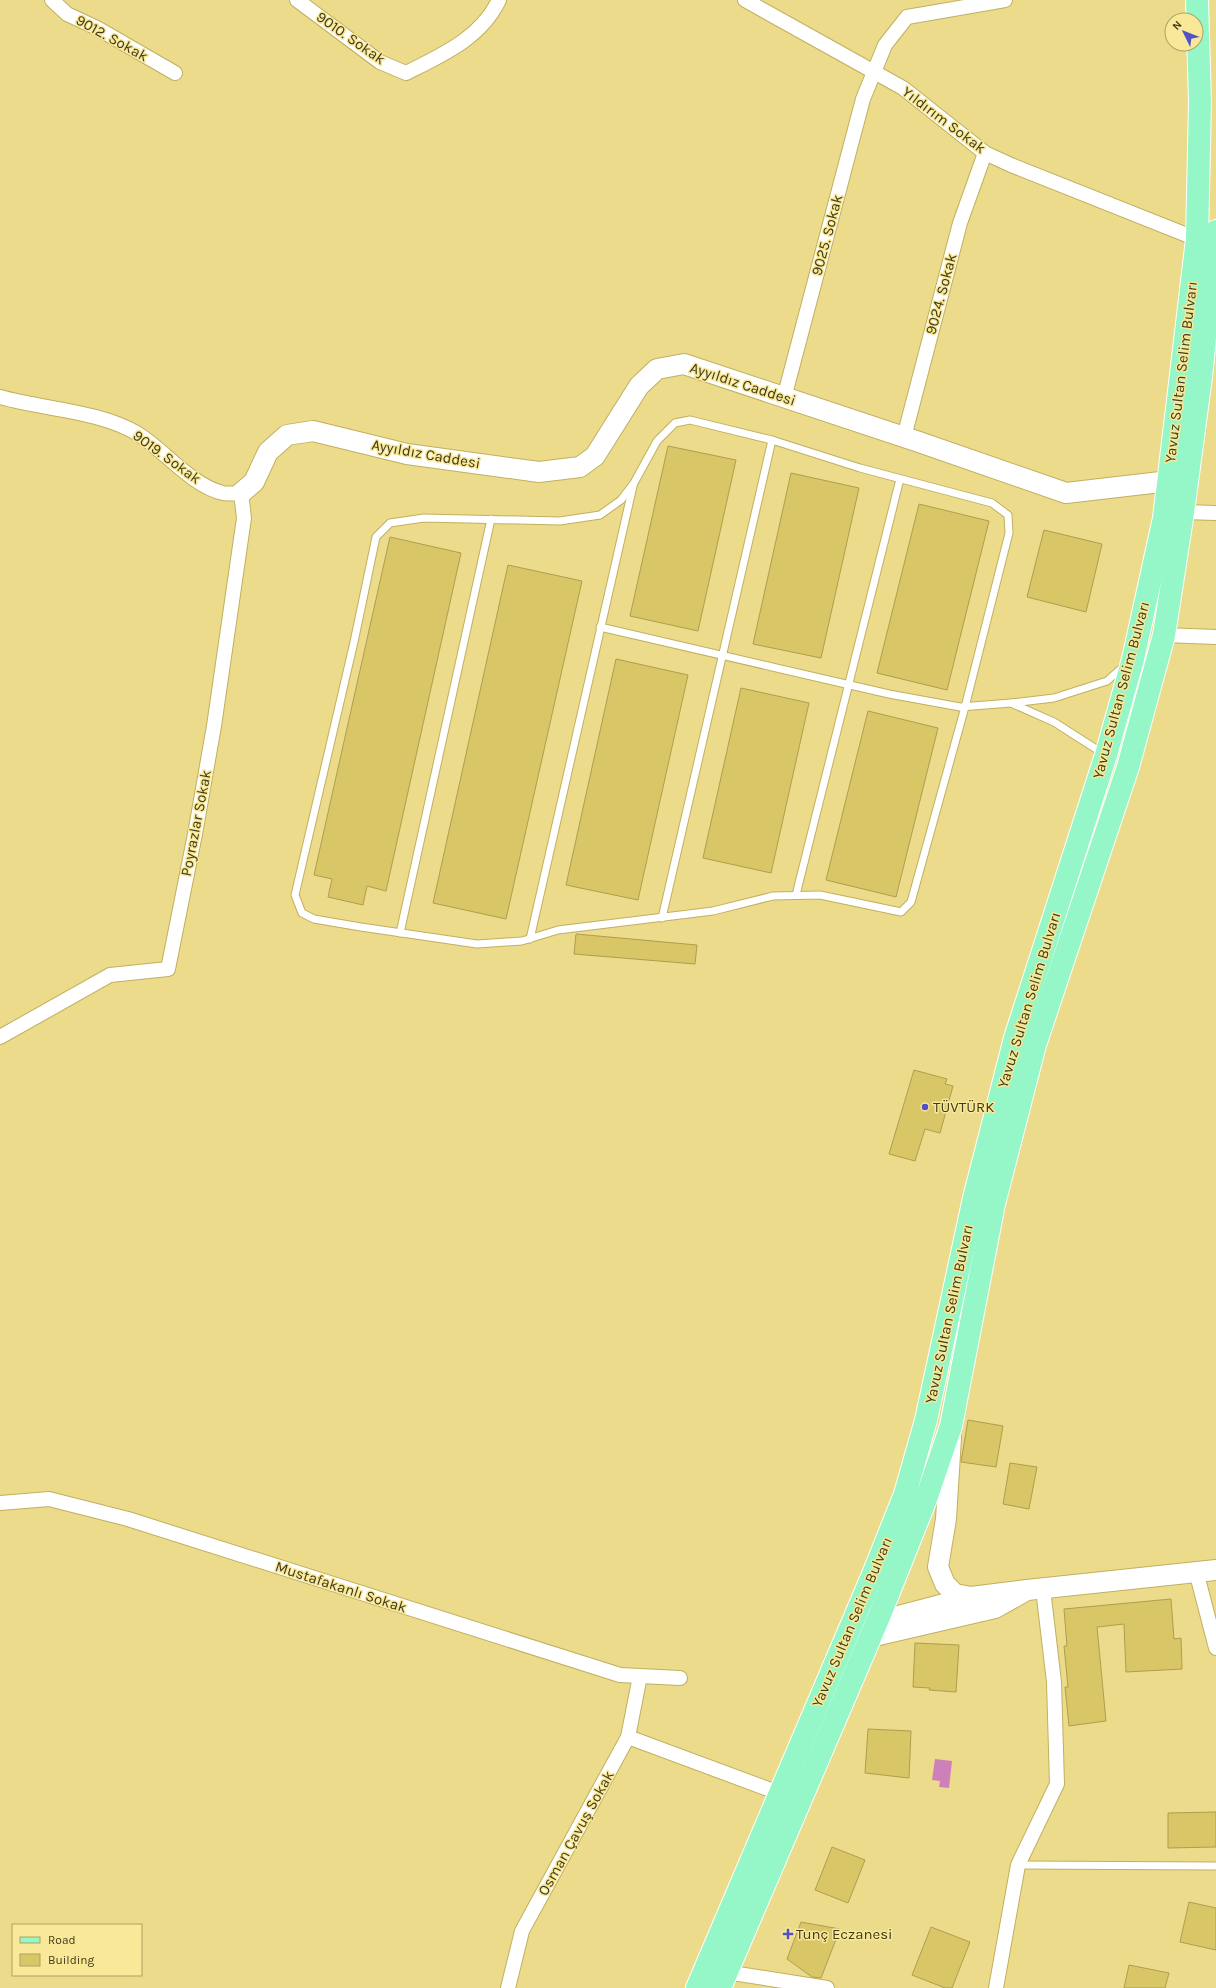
<svg xmlns="http://www.w3.org/2000/svg" width="1216" height="1988" viewBox="0 0 1216 1988" font-family="Karla,sans-serif">
<style>
.water{fill:#ce81b8}
.building{fill:#d9c666;stroke:#ae9e4e}
.lines{fill:none;stroke-linecap:round;stroke-linejoin:round}
.lane-casing{stroke:#c0b060;stroke-width:9}
.street-casing{stroke:#c0b060;stroke-width:16}
.secondary-casing{stroke:#c0b060;stroke-width:22}
.primary-casing{stroke:#fff;stroke-width:24}
.lane{stroke:#fff;stroke-width:7}
.street{stroke:#fff;stroke-width:14}
.secondary{stroke:#fff;stroke-width:20}
.primary{stroke:#95f7c8;stroke-width:22}
.poi-dot{fill:#5250c7;stroke:#f8e897;stroke-width:1.5}
.labels{text-anchor:middle;stroke-width:3;stroke-linejoin:round;paint-order:stroke}
.street-label{font-size:15px;fill:#413a19;stroke:#f8e897}
.poi-label{font-size:15px;fill:#413a19;stroke:#f8e897;text-anchor:start}
</style>
<rect width="100%" height="100%" fill="#ebdb8a"/>
<!-- water -->
<path class="water" d="M935,1759l17,2 -3,27 -10,-1 1,-6 -8,-1z"/>
<!-- building -->
<g class="building">
<path d="M668,446l68,14 -38,171 -68,-15z"/>
<path d="M791,473l68,15 -38,170 -68,-14z"/>
<path d="M919,504l70,17 -42,169 -70,-17z"/>
<path d="M1044,530l58,14 -16,68 -59,-15z"/>
<path d="M390,537l71,16 -75,338 -19,-5 -4,19 -35,-8 4,-18 -18,-4z"/>
<path d="M508,565l74,16 -76,338 -73,-16z"/>
<path d="M616,659l72,16 -50,225 -72,-15z"/>
<path d="M741,688l68,15 -38,170 -68,-15z"/>
<path d="M868,711l70,17 -42,169 -70,-17z"/>
<path d="M576,934l121,11 -2,19 -121,-10z"/>
<path d="M914,1070l33,9 -2,5 8,2 -13,47 -15,-4 -10,32 -26,-7z"/>
<path d="M968,1420l35,6 -7,41 -35,-5z"/>
<path d="M1010,1463l27,4 -8,42 -26,-5z"/>
<path d="M1171,1599l3,40 7,-1 1,31 -56,3 -2,-48 -27,3 9,94 -37,5 -4,-39h3l-4,-41h3l-3,-37z"/>
<path d="M915,1643l44,2 -3,47 -27,-2 1,-2 -17,-1z"/>
<path d="M868,1729l43,2 -2,47 -44,-5z"/>
<path d="M1216,1812v35l-48,1v-35z"/>
<path d="M832,1847l33,13 -17,43 -33,-13z"/>
<path d="M1189,1902l27,6v42l-36,-8z"/>
<path d="M801,1922l39,7 -19,49 -9,-1 -25,-18z"/>
<path d="M931,1927l39,15 -18,46h-7l-33,-13z"/>
<path d="M1129,1965l40,8 -4,15h-41z"/>
</g>
<g class="lines">
<defs>
<g id="lane">
<path d="M690,420l82,20 88,28 132,35 16,12 1,18 -44,174 -54,195 -10,10 -81,-17 -47,1 -60,15 -155,19 -36,11 -45,3 -116,-17 -47,-8 -12,-6 -7,-18 59,-253 22,-105 14,-14 34,-5 136,3 40,-6 21,-15 13,-17 23,-42 18,-18z"/>
<path d="M600,627l289,67 71,13 51,-4"/>
<path d="M1104,754l-50,-32 -43,-19 43,-5 53,-17 18,-16"/>
<path d="M796,895l104,-416"/>
<path d="M662,918l110,-478"/>
<path d="M400,933l91,-414"/>
<path d="M530,939l103,-453"/>
<path d="M1018,1865l198,1"/>
</g>
<g id="street">
<path d="M52,0l15,14 30,14 78,45"/>
<path d="M297,0l83,62 26,11c36,-18 75,-35 93,-73"/>
<path d="M745,0l158,88 82,65 26,12 186,74"/>
<path d="M0,397c42,12 101,14 138,37 26,16 54,52 85,59 5,1 13,0 18,0l3,25 -30,208 -19,108 -27,135 -58,6 -110,62"/>
<path d="M784,398l79,-299 22,-54 22,-28 98,-17"/>
<path d="M904,437l56,-214 25,-70"/>
<path d="M1183,512l33,1"/>
<path d="M1164,635l52,2"/>
<path d="M0,1503l49,-4 79,20 492,156 60,3"/>
<path d="M1196,1571l20,77"/>
<path d="M628,1737l151,56"/>
<path d="M726,1972l101,16"/>
<path d="M508,1988l14,-57 106,-194 12,-61"/>
<path d="M996,1988l22,-123 39,-81 -3,-102 -11,-93"/>
</g>
<g id="secondary">
<path d="M241,493l13,-11 14,-30 19,-17 26,-4 94,23 132,18 41,-5 15,-11 44,-70 18,-17 27,-5 235,78 147,51 103,-12"/>
<path d="M951,1438l-5,81 -8,48 7,17 10,10 16,3"/>
<path d="M1027,1590l189,-20"/>
<path d="M870,1637l125,-29 32,-18 -56,7 -72,19 -20,1"/>
</g>
<g id="primary">
<path d="M697,1988l177,-416 31,-78 21,-74 48,-222 41,-160 91,-283 27,-96 31,-141 33,-279 3,-137 -3,-102"/>
<path d="M720,1988l159,-371 47,-118 25,-73 43,-222 41,-159 93,-278 36,-132 19,-123 18,-135 15,-146"/>
</g>
</defs>
<!-- lane casing -->
<use href="#lane" class="lane-casing"/>
<!-- street casing -->
<use href="#street" class="street-casing"/>
<!-- secondary casing -->
<use href="#secondary" class="secondary-casing"/>
<!-- primary casing -->
<use href="#primary" class="primary-casing"/>
<!-- lane -->
<use href="#lane" class="lane"/>
<!-- street -->
<use href="#street" class="street"/>
<!-- secondary -->
<use href="#secondary" class="secondary"/>
<!-- primary -->
<use href="#primary" class="primary"/>
</g>
<!-- markers -->
<g class="poi-dot">
<circle cx="925" cy="1107" r="4"/>
<path d="M786 1928h4v4h4v4h-4v4h-4v-4h-4v-4h4z"/>
</g>
<g class="labels">
<!-- street labels -->
<g class="street-label">
<text transform="translate(112 38) rotate(29)" y="5">9012. Sokak</text>
<text transform="translate(351 38) rotate(35)" y="5">9010. Sokak</text>
<text transform="translate(944 120) rotate(37)" y="5">Yıldırım Sokak</text>
<text transform="translate(827 235) rotate(-75)" y="5">9025. Sokak</text>
<text transform="translate(941 294) rotate(-75)" y="5">9024. Sokak</text>
<text transform="translate(1181 372) rotate(-83)" y="5">Yavuz Sultan Selim Bulvarı</text>
<text transform="translate(743 384) rotate(18)" y="5">Ayyıldız Caddesi</text>
<text transform="translate(426 454) rotate(10)" y="5">Ayyıldız Caddesi</text>
<text transform="translate(167 457) rotate(36)" y="5">9019. Sokak</text>
<text transform="translate(1121 690) rotate(-75)" y="5">Yavuz Sultan Selim Bulvarı</text>
<text transform="translate(196 823) rotate(-79)" y="5">Poyrazlar Sokak</text>
<text transform="translate(1029 1000) rotate(-73)" y="5">Yavuz Sultan Selim Bulvarı</text>
<text transform="translate(949 1314) rotate(-78)" y="5">Yavuz Sultan Selim Bulvarı</text>
<text transform="translate(341 1587) rotate(18)" y="5">Mustafakanlı Sokak</text>
<text transform="translate(852 1622) rotate(-67)" y="5">Yavuz Sultan Selim Bulvarı</text>
<text transform="translate(576 1833) rotate(-61)" y="5">Osman Çavuş Sokak</text>
</g>
<!-- poi labels -->
<g class="poi-label">
<text x="933" y="1112">TÜVTÜRK</text>
<text x="796" y="1939">Tunç Eczanesi</text>
</g>
</g>
<!-- legend -->
<rect x="12" y="1924" width="130" height="52" fill="#f8e897" stroke="#afa265"/>
<rect x="20" y="1937" width="20" height="6" fill="#95f7c8" stroke="#afa265"/>
<text x="48" y="1944" font-size="12" fill="#413a19">Road</text>
<rect x="20" y="1954" width="20" height="12" fill="#d9c666" stroke="#afa265"/>
<text x="48" y="1964" font-size="12" fill="#413a19">Building</text>
<!-- north arrow -->
<g transform="translate(1184 32) rotate(313)"><circle r="19" fill="#f8e897" stroke="#afa265"/>
<path d="M0-3L7 15L0 10L-7 15Z" fill="#5250c7"/>
<text y="-6" font-size="11" font-weight="bold" text-anchor="middle" fill="#413a19">N</text>
</g>
</svg>
